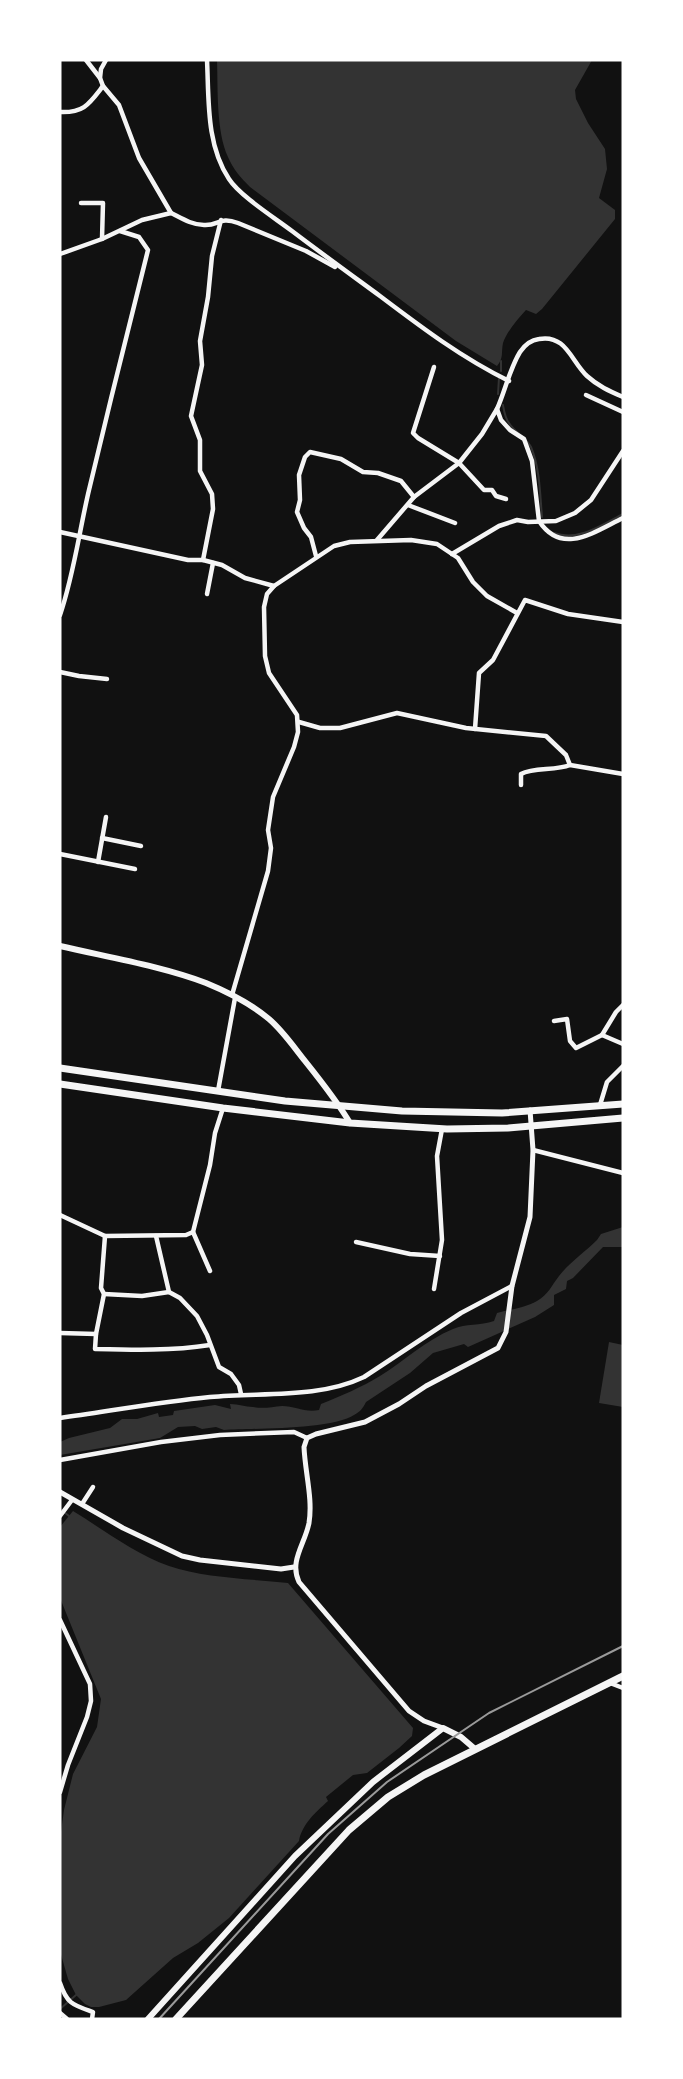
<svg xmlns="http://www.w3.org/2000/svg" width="683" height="2079" viewBox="0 0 683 2079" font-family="Cabin,sans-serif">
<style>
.water{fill:#333}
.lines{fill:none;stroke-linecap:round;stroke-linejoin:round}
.stream{stroke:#333;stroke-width:2}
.minor{stroke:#f5f5f5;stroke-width:4.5}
.tertiary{stroke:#f5f5f5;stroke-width:5}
.secondary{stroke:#f5f5f5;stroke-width:6}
.primary{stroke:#f5f5f5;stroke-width:7}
.trunk{stroke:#f5f5f5;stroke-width:7}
.rail{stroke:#9a9a9a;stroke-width:2}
</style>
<rect width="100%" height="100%" fill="#111"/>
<!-- water -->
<g class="water">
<path d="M217,60h375l-17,30 1,9 12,24 17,26 2,20 -8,29 16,12v9l-73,90 -6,5 -10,-4c-8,9 -19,21 -23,33 -2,9 1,15 -6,23l-41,-25 -206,-154c-9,-9 -17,-18 -22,-30 -12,-26 -10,-68 -11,-97z"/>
<path d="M623,1227v20h-20l-30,31 -6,3 -1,8 -12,6v10l-19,12 -67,30 -4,-3 -31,9 -23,20 -44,29c-3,6 -6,10 -12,13 -23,15 -100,13 -130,15l-8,-3 -14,2 -7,-3 -17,1 -18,11 -100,17v-13l9,-4 41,-10 12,-9h15l21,-6 1,4 14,-2 1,-4 41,-6 16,4 -1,-5c9,0 15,3 23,3 10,2 19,0 29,-1 13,0 23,7 37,4l2,-6c20,-8 41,-17 59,-28 24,-15 46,-36 73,-47 13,-6 27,-3 41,-8l3,-8c14,-4 28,-5 40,-12 11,-6 15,-16 22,-25 10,-13 26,-24 38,-36l4,-6z"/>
<path d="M609,1342l14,3v62l-24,-4z"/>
<path d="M73,1511c31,19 62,43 96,55 35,12 82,13 119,17l125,145 -1,8 -13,12 -32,25 -14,2 -27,22 2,4c-12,11 -26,23 -29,40l-70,77 -31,25 -25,15 -47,42 -27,7h-8l-6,-3 -9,-9 -8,-16 -8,-28v-112l4,-29 9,-36 24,-47 4,-28 -41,-101v-71z"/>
</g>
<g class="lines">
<!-- stream -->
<g class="stream">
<path d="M501,371v-10"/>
<path d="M498,394l1,-16"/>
<path d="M503,405c1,6 2,13 6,18 6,10 16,13 22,24 9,22 9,47 11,70"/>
<path d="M554,533c24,9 48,-8 69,-19"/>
<path d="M60,1509l9,7"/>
<path d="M60,2009l16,-14"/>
</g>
<!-- minor -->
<g class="minor">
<path d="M86,60l14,18"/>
<path d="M106,60l-5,9 -1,9 3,8 16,19 20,53 32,55"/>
<path d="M207,60c2,40 -1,84 22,119 11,17 46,39 63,52 29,22 58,43 88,65 41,31 82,62 129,85"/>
<path d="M60,112c24,1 29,-8 43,-26"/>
<path d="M81,203h22l-1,36"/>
<path d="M60,254l42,-15 40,-19 29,-7c10,5 21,12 33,12 15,1 15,-9 34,-2l68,28 29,16"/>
<path d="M434,367l-21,66 5,5 41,25 25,27h8l4,6 10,3"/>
<path d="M586,395l37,17"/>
<path d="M497,409c8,-18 13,-41 23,-57 4,-6 11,-12 19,-13 27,-5 32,22 48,37 11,10 22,15 36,21"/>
<path d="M408,505l47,18"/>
<path d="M60,532l128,28h15l19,5 23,13 29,8"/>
<path d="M377,540l37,-43 45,-34 23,-29 15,-25 4,11 9,10 14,9 8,22 7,60c23,35 55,11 84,-3"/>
<path d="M452,554l47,-28 18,-6 11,2 28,-1 19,-8 16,-13 32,-49"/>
<path d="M316,556l-5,-19 -7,-9 -7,-16 3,-12 -1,-25 6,-18 5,-5 31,7 22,13 15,1 23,8 13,16"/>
<path d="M203,560l10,-51 -1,-15 -12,-23v-31l-9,-24 11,-51 -2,-24 8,-44 4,-41 9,-36"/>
<path d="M207,594l6,-31"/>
<path d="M60,615c14,-41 19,-83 29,-125 19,-80 39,-161 59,-240l-9,-13 -19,-6"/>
<path d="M60,672l19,4 28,3"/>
<path d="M299,722l21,6h20l57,-15 69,15 80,8 20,19 4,10 53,9"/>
<path d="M475,729l4,-56 14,-13 32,-60 43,14 55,8"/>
<path d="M521,785v-11c13,-7 34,-3 49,-9"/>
<path d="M102,838l39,8"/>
<path d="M60,854l75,15"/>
<path d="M98,862l8,-45"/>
<path d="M232,995l36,-124 3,-23 -3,-18 5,-33 21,-50 4,-15 -1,-17 -28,-42 -4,-17 -1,-49 3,-13 7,-8 60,-40 16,-4 61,-2 26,4 21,14 15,24 14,14 30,17"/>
<path d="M554,1021l13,-2 3,22 6,7 26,-13 14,-23 7,-7"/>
<path d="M602,1035l21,9"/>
<path d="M218,1091l17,-93"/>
<path d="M600,1105l7,-23 16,-16"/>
<path d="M533,1150l90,23"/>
<path d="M60,1215l45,21 81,-1 7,-3 17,-67 5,-32 8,-25"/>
<path d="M193,1232l17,39"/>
<path d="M156,1236l13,56 11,6 17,18 10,19 12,32 12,7 8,11 2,9"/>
<path d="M356,1242l54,12 30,2"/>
<path d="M434,1289l8,-49 -5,-84 5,-27"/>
<path d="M104,1294l38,2 27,-4"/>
<path d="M60,1333l36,1 8,-40 -3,-6 4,-52"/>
<path d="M96,1334l-1,15c39,1 76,2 115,-4"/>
<path d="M60,1418c50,-7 100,-16 150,-21 51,-5 108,2 154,-20l97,-64 51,-27"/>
<path d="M60,1460l101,-18 59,-7 74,-3 13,6"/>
<path d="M82,1504l11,-17"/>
<path d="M60,1516l12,-16"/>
<path d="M60,1620l30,64 1,17 -4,16 -19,48 -8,27"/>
<path d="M610,1683l13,5"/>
<path d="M60,1983c7,21 13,22 33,29l-1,7"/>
<path d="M60,2013l7,6"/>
</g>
<!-- tertiary -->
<g class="tertiary">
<path d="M60,1492l63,36 59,28 18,4 81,9 13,-2"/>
<path d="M443,1728l-19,-7 -15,-10 -110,-129c-10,-21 6,-38 10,-59 4,-24 -4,-51 -5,-76l3,-9 9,-4 49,-12 34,-18 27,-18 72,-38 8,-16 6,-46 18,-69 3,-67 -3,-40"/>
</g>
<!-- secondary -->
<g class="secondary">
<path d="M60,946c47,11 101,20 146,37 22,9 45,21 63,36 14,12 24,27 36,42 16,20 32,40 45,62"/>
<path d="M148,2019l147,-163 78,-74 70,-54 18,9 14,12"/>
</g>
<!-- primary -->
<path class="primary" d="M176,2019l173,-189 39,-33 36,-22 199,-99"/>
<!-- trunk -->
<g class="trunk">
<path d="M60,1068l225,33 117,10 100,2 121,-9"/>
<path d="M60,1084l163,24 127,15 97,6 61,-1 115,-10"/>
</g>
<!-- rail -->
<path class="rail" d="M159,2019l169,-185 59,-52 102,-69 134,-67"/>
</g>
<!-- border -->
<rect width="683" height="2079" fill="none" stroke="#ffffff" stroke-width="123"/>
</svg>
